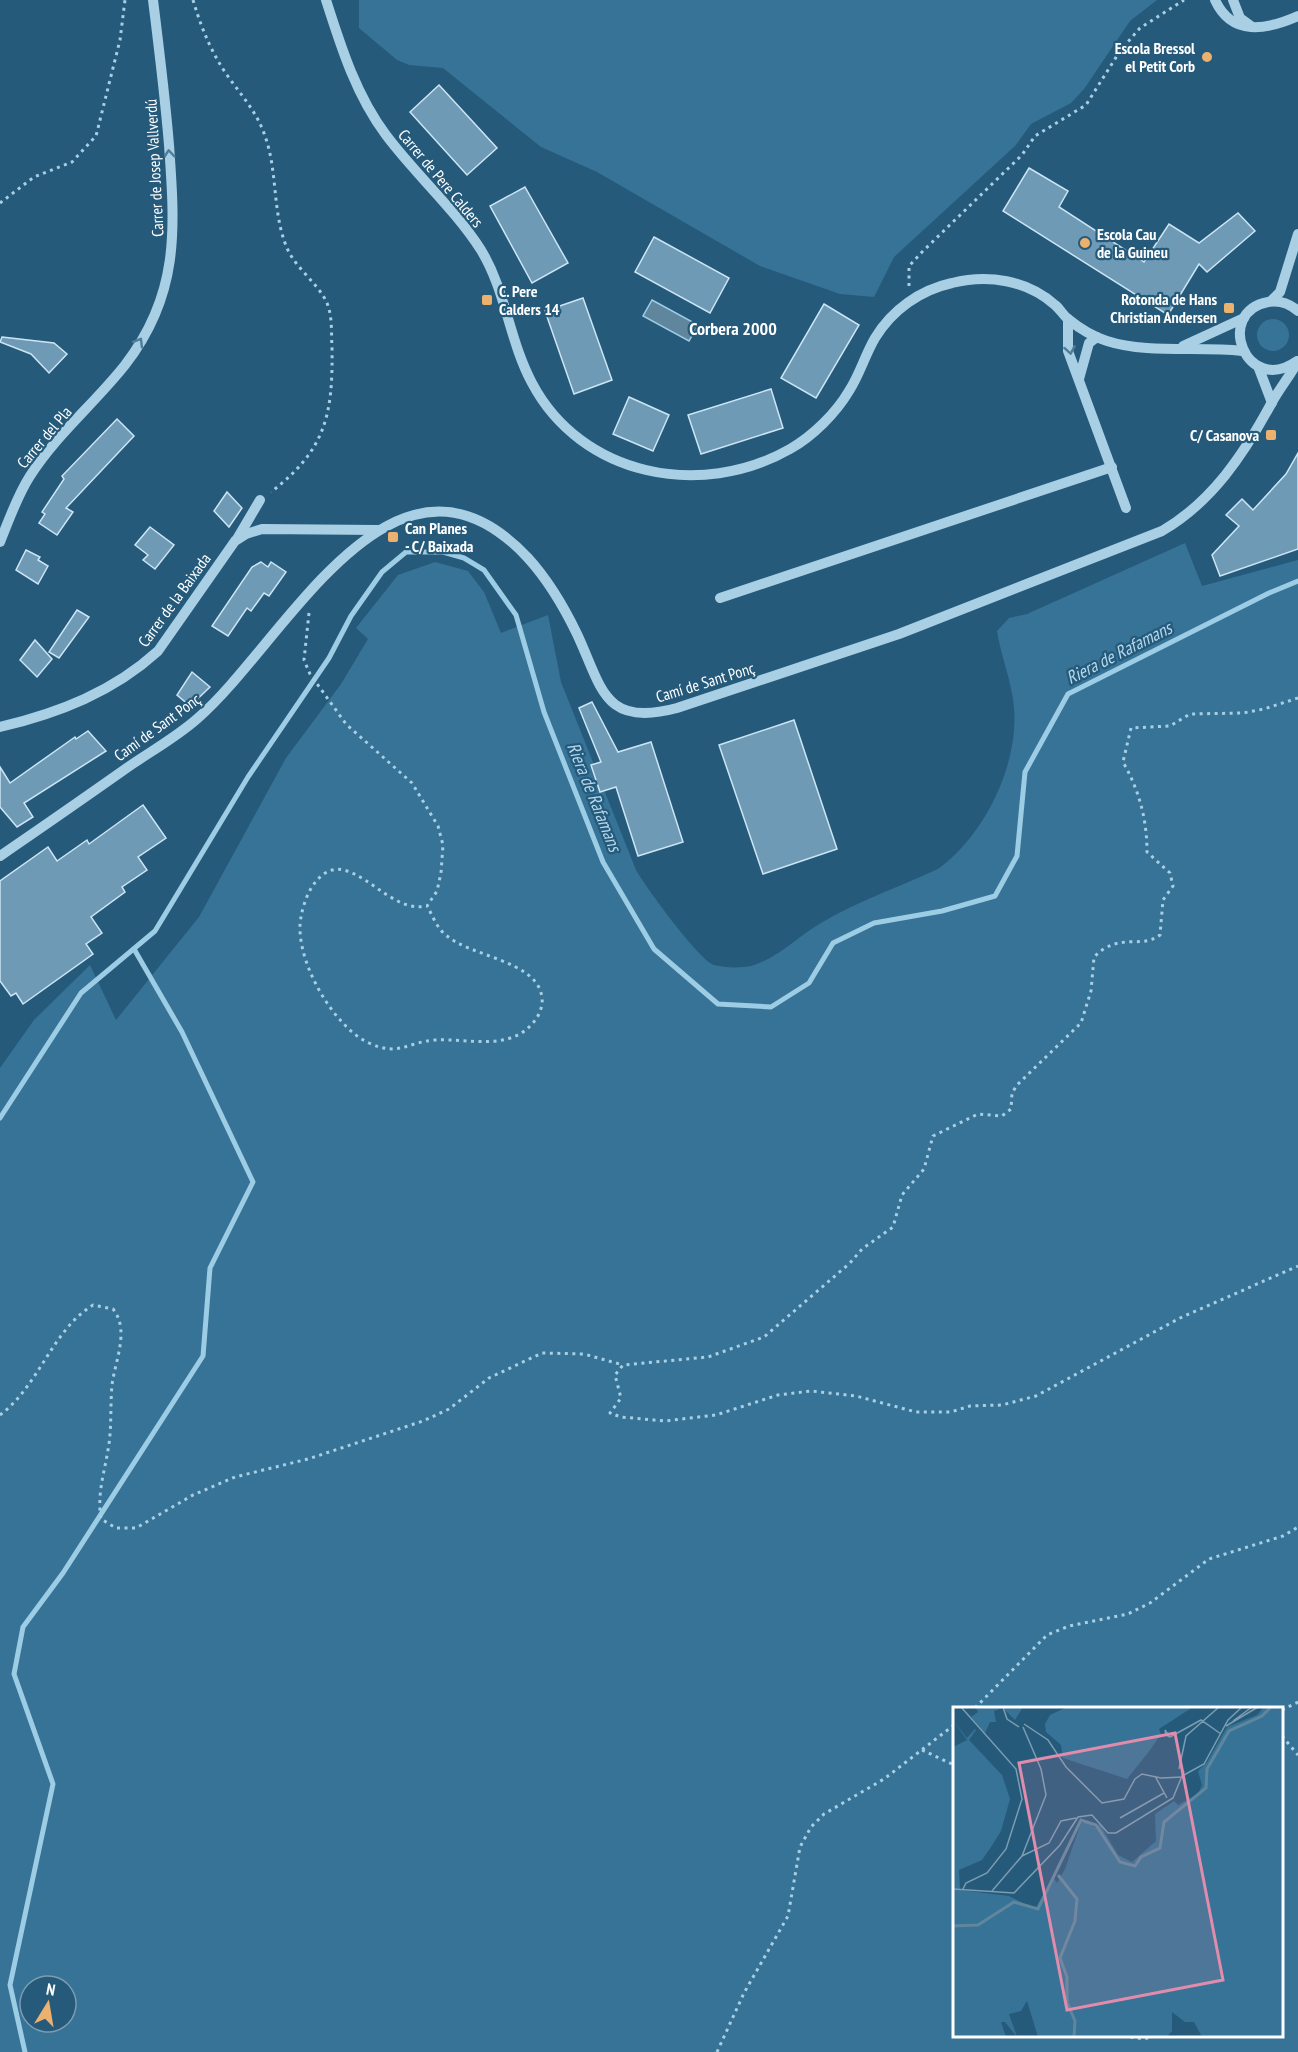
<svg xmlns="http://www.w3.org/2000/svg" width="1298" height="2052" viewBox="0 0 1298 2052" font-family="'PT Sans Narrow',sans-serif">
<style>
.green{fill:#367396;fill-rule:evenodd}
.water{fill:#60869e;stroke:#9dcce5;stroke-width:1.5}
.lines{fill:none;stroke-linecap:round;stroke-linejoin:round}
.stream{stroke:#9dcce5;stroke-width:5}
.building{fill:#6e9ab5;stroke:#cce5f4;stroke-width:1.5}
.path{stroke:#a9cfe4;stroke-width:3;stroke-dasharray:3 4.5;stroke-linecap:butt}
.minor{stroke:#a9cfe4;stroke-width:10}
.oneway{stroke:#4d7d9a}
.poi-dot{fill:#edb16e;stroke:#255a7b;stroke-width:2}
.labels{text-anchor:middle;stroke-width:4.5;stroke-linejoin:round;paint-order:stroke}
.poi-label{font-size:16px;font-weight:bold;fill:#fff;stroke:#255a7b;text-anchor:end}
.street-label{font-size:16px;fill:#fff;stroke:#255a7b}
.neighbourhood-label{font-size:18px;font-weight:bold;fill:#fff;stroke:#255a7b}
.water-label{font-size:18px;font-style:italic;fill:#b4d8ec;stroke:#255a7b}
.inset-river{fill:none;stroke:#60869e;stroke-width:3}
.inset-road{fill:none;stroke:#7c9cb0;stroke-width:1.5}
.view{fill:#e08cad;fill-opacity:0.15;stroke:#e08cad;stroke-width:3}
.inset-edge{fill:none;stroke:#fff;stroke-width:3}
</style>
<rect width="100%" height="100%" fill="#255a7b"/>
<!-- green -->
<g class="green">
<path d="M359,0h798l-27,21 -46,68 -13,14 -40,21 -16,22 -121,111 -20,40 -34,-3 -80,-28 -163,-94 -56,-25 -98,-79 -34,-3 -12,-5 -38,-32z"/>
<circle cx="1273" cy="335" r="16"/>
<path d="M1185,543l17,43 96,-26v1492h-1298v-984l34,-48 56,-55 26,55 83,-103 87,-159 55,-74 27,-45 -12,-11 42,-53 37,-13 33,9 16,21 17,41 47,-18 13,67 75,188c9,16 63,90 78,95 11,3 27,3 37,1 26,-7 47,-30 70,-43 37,-22 78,-36 117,-54 46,-33 81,-104 76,-161 -2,-26 -13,-51 -17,-77l12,-13 18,-4zM954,1708h328v328h-328zM30,1986h36v36h-36z"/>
</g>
<!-- water -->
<path class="water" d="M652,300l46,25 -9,16 -46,-25z"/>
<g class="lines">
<!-- stream -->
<g class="stream">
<path d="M0,1118l81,-125 74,-62 93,-154 81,-119 22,-42 31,-44 24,-20h37l21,6 20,12 32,45 28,97 59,150 51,87 64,55 53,3 38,-24 24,-40 41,-20 68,-12 53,-15 22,-40 8,-84 43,-78 201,-101 29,-12"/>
<path d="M25,2052l-15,-67 43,-201 -39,-110 9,-47 40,-54 140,-217 7,-88 43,-86 -71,-150 -48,-83"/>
</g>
</g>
<!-- building -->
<g class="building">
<path d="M439,85l58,63 -30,27 -57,-63z"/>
<path d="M1029,168l39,23 -9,16 85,55 25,-38 30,19 39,-30 17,18 -48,41 -8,-8 -31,51 -165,-104z"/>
<path d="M525,187l43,76 -36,20 -42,-77z"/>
<path d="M654,237l75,41 -19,35 -75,-41z"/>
<path d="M583,298l29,82 -38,14 -29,-83z"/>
<path d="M824,304l35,21 -43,73 -35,-20z"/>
<path d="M2,337l52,6 13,11 -18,19 -18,-19 -31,-12z"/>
<path d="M771,389l12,39 -82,26 -13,-39z"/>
<path d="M629,397l40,18 -16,36 -40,-17z"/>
<path d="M117,419l17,17 -68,72 7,4 -16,23 -18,-12 6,-9 -3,-2 22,-33 -2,-3z"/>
<path d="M1298,453v96l-78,27 -8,-21 27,-29 -13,-11 16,-16 11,11 33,-36z"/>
<path d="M227,492l15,16 -13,19 -15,-16z"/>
<path d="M150,527l24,18 -19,24 -12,-9 5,-5 -13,-10z"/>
<path d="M26,550l14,7 -2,3 10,6 -10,18 -22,-14z"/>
<path d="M261,562l7,5 3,-5 15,10 -17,24 -5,-3 -13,18 -4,-3 -19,28 -16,-10 40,-59z"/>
<path d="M77,610l12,7 -30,41 -10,-6z"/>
<path d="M35,640l17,19 -15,18 -17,-17z"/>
<path d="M192,672l18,15 -20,19 -13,-11z"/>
<path d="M592,702l26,50 33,-10 32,100 -45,14 -22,-69 -16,5 -9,-27 10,-3 -22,-54z"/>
<path d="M794,720l43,129 -74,25 -44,-129z"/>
<path d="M88,731l18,20 -82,52 9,14 -16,10 -17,-20v-40l10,16 65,-46 1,2z"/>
<path d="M143,805l23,33 -28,19 9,13 -25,17 3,5 -34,25 11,16 -16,11 7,10 -70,50 -7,-11 -5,3 -11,-15v-100l48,-34 9,14 30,-21 2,4z"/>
</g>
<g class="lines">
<!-- path -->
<g class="path">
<path d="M193,0c8,27 18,52 34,75 14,20 30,37 38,61 13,36 7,77 22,112 8,19 28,33 38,51 8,14 6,33 7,49 1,66 -6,102 -61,144"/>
<path d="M0,203l34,-26 38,-15 24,-26 24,-96 5,-40"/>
<path d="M909,286v-20l13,-14 100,-97 13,-19 51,-31 34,-54 20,-23 44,-28"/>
<path d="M309,613l-5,47 6,14 36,50 66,59 26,43 5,19 -2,28 -4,18 -10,15c-35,8 -66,-43 -95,-36 -19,6 -28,30 -31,47 -8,40 32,110 68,126 30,14 38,-1 66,-3 34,-2 77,13 101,-21 5,-7 8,-18 5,-26 -8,-32 -70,-37 -94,-57 -10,-7 -14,-20 -20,-30"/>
<path d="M1298,698l-34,11 -21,4 -53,1 -20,12 -39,2 -8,34c16,28 24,57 24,90l23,21 3,13 -10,14 -3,35c-20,15 -40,-4 -66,22l-3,34 -10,32 -64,62 -5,8 -1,16 -9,7 -24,-2 -45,22 -9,33 -22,26 -9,32 -31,22 -12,14 -86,74 -56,20 -85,8 -8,10 6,23 -11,15 11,4 44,4 51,-6 62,-20 33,-4 45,5 60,16h35l19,-6 32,-1 34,-9 144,-78 118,-52"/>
<path d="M0,1415c39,-29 52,-85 93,-110l20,4c17,21 2,52 -1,76 -2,22 0,44 -4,65 -4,24 -11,44 -7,69l15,9h20l57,-33 42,-18 73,-18 115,-38 26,-12 40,-31 53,-25 42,1 39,11"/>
<path d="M975,1708l72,-73 22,-9 59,-12 22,-11 59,-44 74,-23 15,-9"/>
<path d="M1282,1710l16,-8"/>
<path d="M1282,1736l16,19"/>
<path d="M922,1750l32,15"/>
<path d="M1123,2036l21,3 10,-3"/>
<path d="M717,2052l27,-59 44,-77 12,-69 11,-20 13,-13 60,-35 70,-54"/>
</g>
<!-- minor -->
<g class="minor">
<path d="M326,0c15,47 30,95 60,135 30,40 68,73 95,115 25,41 28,90 51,133 49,93 169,117 258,66 23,-13 46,-36 59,-58 11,-17 16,-36 26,-53 17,-28 45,-48 77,-55 36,-9 75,-3 103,22 5,4 8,10 13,14 11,9 26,18 39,22 40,13 92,5 135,10"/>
<path d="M1215,0c17,37 51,30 83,16"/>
<path d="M1233,0l7,18 11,8"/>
<path d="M1271,301l9,-9 18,-58"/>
<path d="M1068,319v32l58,157"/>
<path d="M1183,346l61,-28"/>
<path d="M1297,361c-51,36 -83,-49 -29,-59 11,-2 21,1 30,9"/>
<path d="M1258,366l14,37"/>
<path d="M1079,379l10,-36 8,-6"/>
<path d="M237,539l23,-39"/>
<path d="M0,542c9,-22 17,-46 30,-66 26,-41 65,-73 95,-111 55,-71 50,-136 44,-220 -4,-49 -10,-97 -16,-145"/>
<path d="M720,598l392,-131"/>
<path d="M0,727c59,-14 113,-35 158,-76l77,-110 11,-7 16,-5 116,1"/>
<path d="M0,856c44,-30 87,-60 131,-91 22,-15 47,-29 67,-47 87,-75 196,-304 330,-160 20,22 36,49 49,76 25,53 26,94 100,74l222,-74 263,-103c50,-29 82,-77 109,-127 8,-15 19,-28 27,-43"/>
</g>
</g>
<!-- one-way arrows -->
<defs><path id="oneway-chevron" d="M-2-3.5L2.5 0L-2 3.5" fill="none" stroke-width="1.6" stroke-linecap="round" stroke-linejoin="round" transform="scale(1.5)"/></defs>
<g class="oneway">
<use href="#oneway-chevron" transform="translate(169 154) rotate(-95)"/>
<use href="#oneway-chevron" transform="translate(139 342) rotate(-59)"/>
<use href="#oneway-chevron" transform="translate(1070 350) rotate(80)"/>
</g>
<!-- markers -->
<g class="poi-dot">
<circle cx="1207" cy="57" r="6"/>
<circle cx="1085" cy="243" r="6"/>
<rect x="481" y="294" width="12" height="12" rx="3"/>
<rect x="1223" y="302" width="12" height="12" rx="3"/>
<rect x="1265" y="429" width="12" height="12" rx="3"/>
<rect x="387" y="531" width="12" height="12" rx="3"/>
</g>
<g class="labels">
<!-- poi labels -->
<g class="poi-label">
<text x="1195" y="54">Escola Bressol<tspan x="1195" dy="18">el Petit Corb</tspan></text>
<text x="1097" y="240" text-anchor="start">Escola Cau<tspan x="1097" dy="18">de la Guineu</tspan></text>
<text x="499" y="297" text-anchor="start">C. Pere<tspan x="499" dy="18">Calders 14</tspan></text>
<text x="1217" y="305">Rotonda de Hans<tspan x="1217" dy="18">Christian Andersen</tspan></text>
<text x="1259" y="441">C/ Casanova</text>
<text x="405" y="534" text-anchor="start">Can Planes<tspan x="405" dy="18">- C/ Baixada</tspan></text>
</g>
<!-- street labels -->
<g class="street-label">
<text transform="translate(154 168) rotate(-93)" y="6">Carrer de Josep Vallverdú</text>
<text transform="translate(441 178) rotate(50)" y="6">Carrer de Pere Calders</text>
<text transform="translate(44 437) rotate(-50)" y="6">Carrer del Pla</text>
<text transform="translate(174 600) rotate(-54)" y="6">Carrer de la Baixada</text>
<text transform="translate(705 682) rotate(-17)" y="6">Camí de Sant Ponç</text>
<text transform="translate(157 727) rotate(-36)" y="6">Camí de Sant Ponç</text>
</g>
<!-- neighbourhood labels -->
<g class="neighbourhood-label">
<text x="733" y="335">Corbera 2000</text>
</g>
<!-- water labels -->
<g class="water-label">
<text transform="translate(1119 653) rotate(-27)" y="6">Riera de Rafamans</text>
<text transform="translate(594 797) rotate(68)" y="6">Riera de Rafamans</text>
</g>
</g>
<!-- overview -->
<g transform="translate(953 1707)">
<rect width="330" height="330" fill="#255a7b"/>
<path d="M22,0h48l-8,13 -12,-12 -9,3 2,11h-6l-5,11 -14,-16 7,-5zM114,0h126l-34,22 2,5 -11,16 -23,29 -64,-21 -2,-13 -15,-13 -1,-8 5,-9zM311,0h19v330h-81l-8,-15h-9l-13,-10v19l-5,6h-129l-11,-36 -6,10 -12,3 8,23 -12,-15h-4l5,15h-53v-290l14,-7 -14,-20 14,18 8,-9 1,1 -7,10 33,35 8,24 -9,32 -10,16 -9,13 -23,10 1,20 49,6 26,13 18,-32 4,6 8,-14 16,-46 8,-2 5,6 6,-3 18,31 14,7 24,-21 -1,-27 19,-13 4,4 20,-11 4,-9 -4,-14 9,-9 20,-35 30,-12z" fill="#367396"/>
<path class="inset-river" d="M105,168l19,24 -2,22 -15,37 7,19v25l8,19 -1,16M0,219l25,-1 36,-23 24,7 43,-89 15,5 24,37 15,4 6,-9 19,-9 4,-26 42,-34 1,-19 22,-38 33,-15 9,-9"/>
<path class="inset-road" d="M8,0l55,62 6,30 -16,50 -19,24 -21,10 -3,6M50,0l4,12 12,8M280,14l19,-14M71,17l24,16 18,27 36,36 22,-4 11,-20 7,-5 19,4 22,-1M273,19l32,-19M212,23l4,6 1,1 -4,-2zM217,30l31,-17 20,14M226,62l7,-33 33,-29M231,68l20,-11 24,-44 14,-13M202,69l12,22M167,111l44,-25M69,149l27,-13 12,-22 15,-3M0,182l61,4 46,-48 18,-28 14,-2 16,18h8l57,-35 11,-27M39,184l30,-35 24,-61 -5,-26 -18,-42"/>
<path class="view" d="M222,26l48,247 -156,30 -48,-247z"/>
<rect width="330" height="330" class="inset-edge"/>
</g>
<!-- north arrow -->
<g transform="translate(48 2004) rotate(11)"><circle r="28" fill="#255a7b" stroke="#7c9cb0" stroke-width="1.5"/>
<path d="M0-4.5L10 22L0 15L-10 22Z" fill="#edb16e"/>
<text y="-9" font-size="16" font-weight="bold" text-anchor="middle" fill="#ffffff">N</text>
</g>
</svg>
